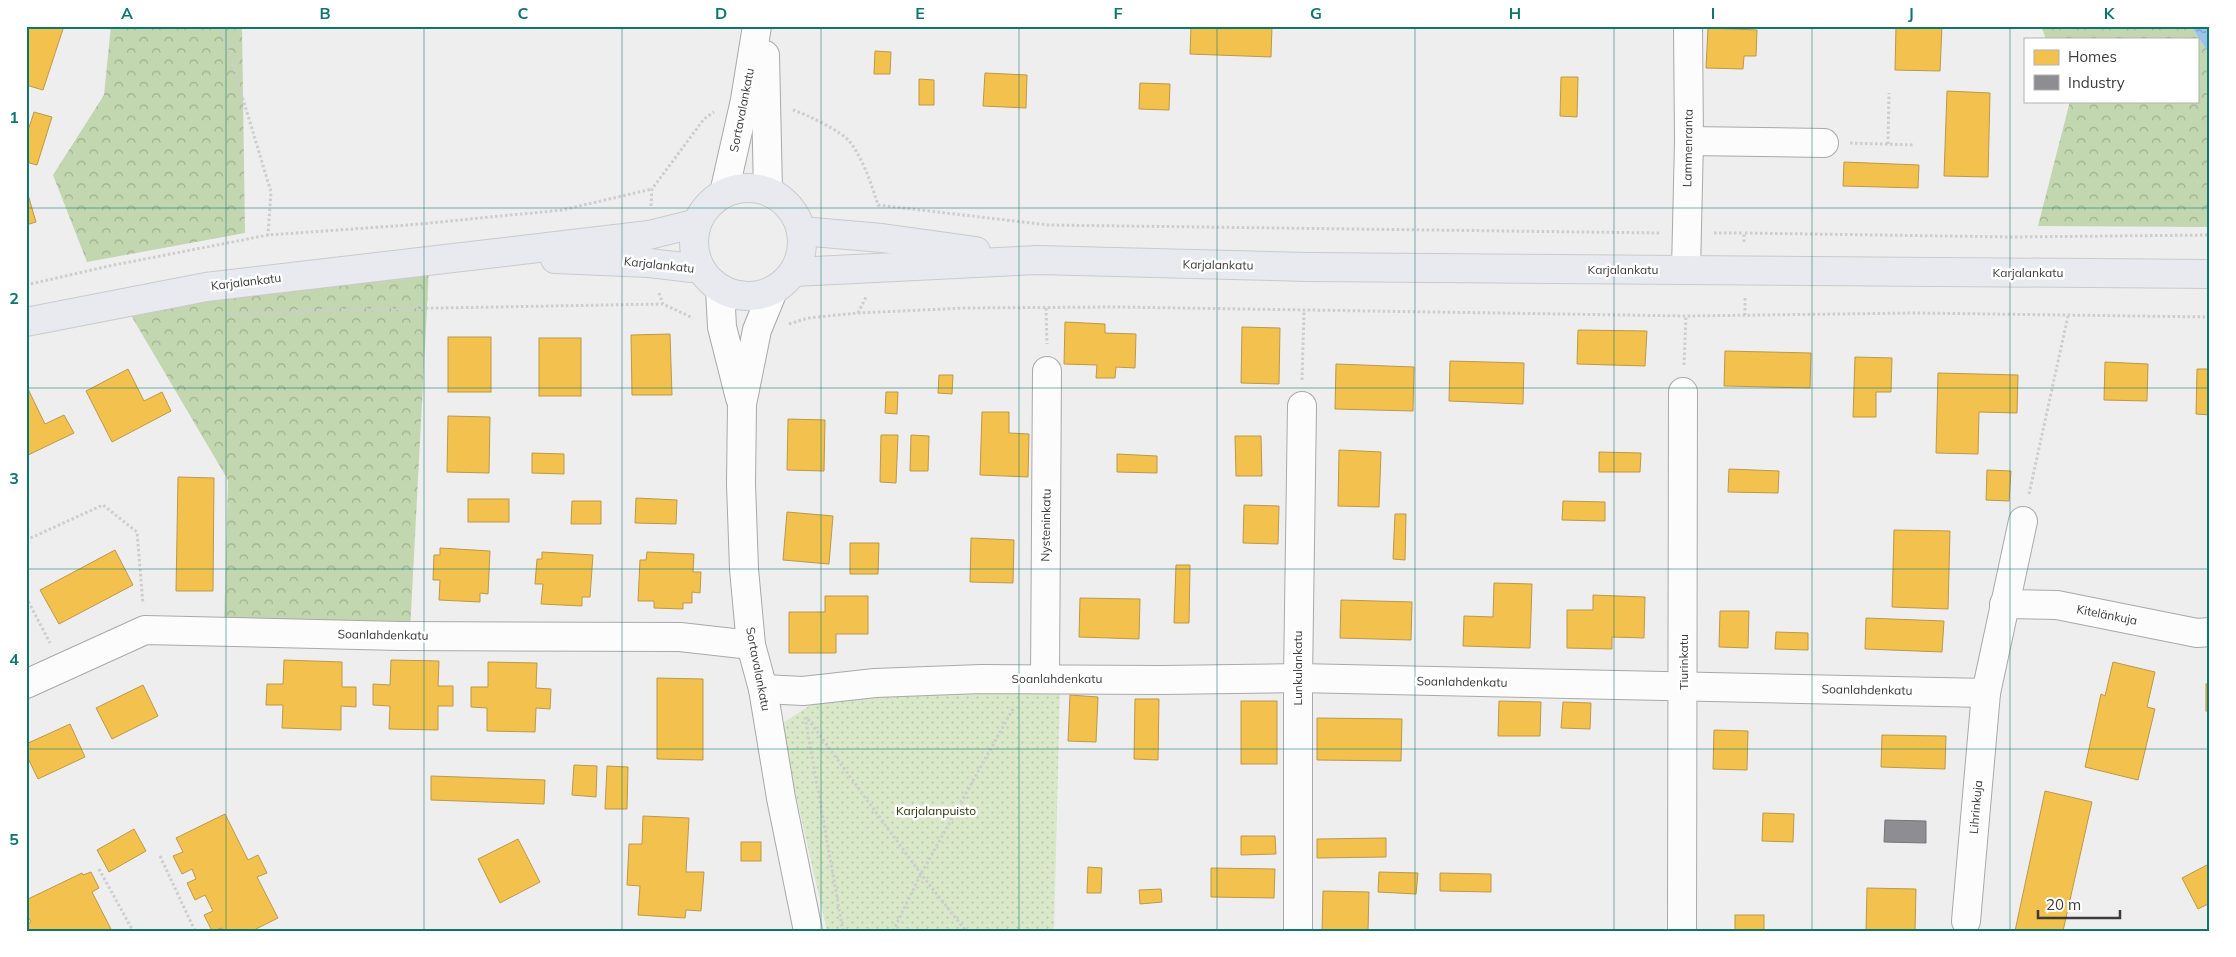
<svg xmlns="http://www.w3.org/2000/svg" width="2236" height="957" viewBox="0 0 2236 957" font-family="Mulish,sans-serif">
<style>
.grass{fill:url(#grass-dots)}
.forest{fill:url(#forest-crowns)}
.water{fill:url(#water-ripples)}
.homes{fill:#f2c14e;stroke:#bc9949}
.industry{fill:#8d8d92;stroke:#757578}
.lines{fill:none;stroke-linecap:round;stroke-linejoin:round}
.minor-casing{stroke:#a9a9a9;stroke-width:30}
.major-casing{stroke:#cbcacb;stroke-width:30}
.path{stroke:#cecdce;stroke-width:3;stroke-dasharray:2.5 2.5;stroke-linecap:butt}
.minor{stroke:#fdfcfd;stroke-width:28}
.major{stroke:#e8eaf0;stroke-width:28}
.grid{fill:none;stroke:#0f766e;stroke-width:1;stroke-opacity:0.55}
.labels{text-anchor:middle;stroke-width:5;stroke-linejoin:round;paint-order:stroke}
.street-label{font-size:12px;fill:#3d3c3d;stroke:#fff}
.park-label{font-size:12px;fill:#223803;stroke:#fff}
.neatline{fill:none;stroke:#0f766e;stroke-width:2}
.grid-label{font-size:16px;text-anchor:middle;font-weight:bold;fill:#0f766e}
</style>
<defs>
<pattern id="grass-dots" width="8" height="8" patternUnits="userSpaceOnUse" patternTransform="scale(1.25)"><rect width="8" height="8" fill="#d8e8c8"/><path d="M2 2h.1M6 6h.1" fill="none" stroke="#bac8ad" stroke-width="1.8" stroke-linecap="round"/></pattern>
<pattern id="forest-crowns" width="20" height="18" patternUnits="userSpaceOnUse" patternTransform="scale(1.25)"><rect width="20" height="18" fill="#c2d6af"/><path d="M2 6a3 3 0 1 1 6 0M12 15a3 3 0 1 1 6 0" fill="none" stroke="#9faf90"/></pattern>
<pattern id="water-ripples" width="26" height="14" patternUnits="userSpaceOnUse" patternTransform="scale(1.25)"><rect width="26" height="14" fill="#98c4eb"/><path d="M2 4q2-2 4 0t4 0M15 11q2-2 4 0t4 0" fill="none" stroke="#7da0c0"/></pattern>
</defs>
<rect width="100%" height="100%" fill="#efeeef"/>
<!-- grass -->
<path class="grass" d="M926,690l134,1 -6,240h-227l-47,-206 38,-25z"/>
<!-- forest -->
<g class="forest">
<path d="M111,26h131l3,207 -158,29 -34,-87 51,-80z"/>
<path d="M2041,26h150l19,29v172l-172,-1 32,-125h127v-62h-151z"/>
<path d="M429,269l-19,363 -186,-4 4,-148 -99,-168 71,-13z"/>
</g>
<!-- water -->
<path class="water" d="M2191,26h19v29l-17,-26z"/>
<!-- homes -->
<g class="homes">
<path d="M26,26h38l-21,64 -17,-5z"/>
<path d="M1191,26h81l-1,31 -81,-3z"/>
<path d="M1896,26h46l-2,45 -45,-1z"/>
<path d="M1708,28l49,2 -1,26h-12l-1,13 -37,-1z"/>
<path d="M875,51l16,1 -1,22h-16z"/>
<path d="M985,73l42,2 -1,33 -43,-2z"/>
<path d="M1561,77h17l-1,40 -17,-1z"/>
<path d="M919,79l15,1v25h-15z"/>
<path d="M1140,83l30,1 -1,26 -30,-1z"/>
<path d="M1947,91l43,2 -2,84 -44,-1z"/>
<path d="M34,112l18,5 -15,48 -11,-3v-25z"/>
<path d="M1844,162l75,3 -1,23 -75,-2z"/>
<path d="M26,188l10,34 -10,3z"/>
<path d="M1065,322l40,2v9l31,1 -1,34 -19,-1 -1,11h-19l1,-13 -33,-1z"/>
<path d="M1242,327l38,1 -1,56 -38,-1z"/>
<path d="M1578,330l69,1 -2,35 -68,-2z"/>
<path d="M670,334l2,61h-40l-1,-60z"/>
<rect x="448" y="337" width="43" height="55"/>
<rect x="539" y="338" width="42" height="58"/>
<path d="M1725,351l86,2 -1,35 -86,-2z"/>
<path d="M1855,357l37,1 -1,34h-15v25h-23z"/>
<path d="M1450,361l74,2 -1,41 -74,-3z"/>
<path d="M2105,362l43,2 -1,37 -43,-1z"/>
<path d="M1336,364l78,3 -1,44 -78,-2z"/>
<path d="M128,369l16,32 18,-9 9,19 -59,31 -26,-51z"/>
<path d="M2197,369h13v46l-14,-1z"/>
<path d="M1938,373l80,2 -1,38 -38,-1 -1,42 -42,-1z"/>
<path d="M939,375h14l-1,19 -14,-1z"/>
<path d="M28,389l17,35 19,-9 10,18 -48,23v-66z"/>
<path d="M886,392h12l-1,22 -12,-1z"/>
<path d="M982,412h27v21l20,1 -1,43 -48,-2z"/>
<path d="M448,416l42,1 -1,56 -42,-1z"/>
<path d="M788,419l37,1 -1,51 -37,-1z"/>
<path d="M881,435h17l-2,48 -16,-1z"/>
<path d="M911,435l18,1 -1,35h-18z"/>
<path d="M1235,436h26l1,40h-26z"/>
<path d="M1339,450l42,2 -2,55 -41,-1z"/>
<path d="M1599,452l42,1 -1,19h-41z"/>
<path d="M532,453l32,1v20l-32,-1z"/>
<path d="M1117,454l40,2v17l-40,-1z"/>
<path d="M1729,469l50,2 -1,22 -50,-1z"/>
<path d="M1987,470l24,1 -2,30 -23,-1z"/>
<path d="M178,477l36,1 -1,113h-37z"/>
<path d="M636,498l41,2 -1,24 -41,-1z"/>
<rect x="468" y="499" width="41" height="23"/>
<path d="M572,501h29v23h-30z"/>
<path d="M1563,501l42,1v19l-43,-1z"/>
<path d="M1244,505l35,1 -1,38 -35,-1z"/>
<path d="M787,512l46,4 -4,48 -46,-4z"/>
<path d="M1395,514h11l-1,46 -12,-1z"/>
<path d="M1894,530l56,1 -2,78 -56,-2z"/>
<path d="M971,538l43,2 -1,43 -43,-1z"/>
<path d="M850,543h29l-1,31h-28z"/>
<path d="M440,548l50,3 -2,43 -8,-1v9l-41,-2 1,-20h-7l1,-25h6z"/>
<path d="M115,550l18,35 -74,39 -19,-34z"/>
<path d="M542,552l51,3 -3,42h-8v9l-41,-2 2,-20h-8l2,-25h5z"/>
<path d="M647,552l47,2 -1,18h8l-1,21 -8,-1v11h-9v6l-29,-1v-7h-16l2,-41h6z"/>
<path d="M1176,565h14l-1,58h-15z"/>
<path d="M1494,583l38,1 -2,64 -67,-2 1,-30 29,1z"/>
<path d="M1593,595l52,2 -1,41 -32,-1v12l-45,-1v-38h26z"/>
<path d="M825,596h43v38h-32v19h-47v-41h36z"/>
<path d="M1080,598l60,1 -1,40 -60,-2z"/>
<path d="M1341,600l71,2 -1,38 -71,-2z"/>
<path d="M1720,611h29l-1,37 -29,-1z"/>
<path d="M1866,618l78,3 -2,31 -77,-3z"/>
<path d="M1776,632l32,1v17l-33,-1z"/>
<path d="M284,660l58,2v25h14v20l-15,-1v24l-59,-2 1,-23h-17l1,-21h16z"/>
<path d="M391,660l48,1 -1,25h15v20h-15v24l-49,-1 1,-23 -17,-1v-21l17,1z"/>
<path d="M488,662l49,1 -1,25 15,1 -1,20 -14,-1 -1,24 -48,-1v-23l-16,-1v-20h17z"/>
<path d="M2113,662l42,10 -8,35 8,2 -17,71 -53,-13 16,-73 4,2z"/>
<path d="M657,678l46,1v81l-46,-1z"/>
<rect x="2206" y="684" width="4" height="27"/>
<path d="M143,685l15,31 -46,23 -16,-31z"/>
<path d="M1070,695l28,2 -2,45 -28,-1z"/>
<path d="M1135,699h24l-1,61 -24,-1z"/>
<rect x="1241" y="701" width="36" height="63"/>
<path d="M1499,701l42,1 -1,34h-42z"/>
<path d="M1563,702l28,1 -1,26 -29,-1z"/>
<path d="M1317,718l85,1 -1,42 -84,-1z"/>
<path d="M70,724l15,33 -47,22 -12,-25v-10z"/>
<path d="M1714,730l34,1 -1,39 -34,-1z"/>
<path d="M1882,735l64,1 -1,33 -64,-2z"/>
<path d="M574,765l23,1 -1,31 -24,-2z"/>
<path d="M607,766l21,1 -1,42h-22z"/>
<path d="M431,776l114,4 -1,24 -113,-4z"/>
<path d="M2045,791l47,11 -29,129h-48z"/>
<path d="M1763,813l31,1 -1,28 -31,-1z"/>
<path d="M225,814l23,46 10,-5 9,18 -10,4 21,41 -26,13h-29l-1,-3 -10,3 -8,-16 9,-4 -8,-16 -10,5 -8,-17 9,-4 -4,-10 -10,5 -9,-18 10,-4 -7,-14z"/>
<path d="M643,816l46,2 -3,54h18l-3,39 -15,-1 -1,8 -47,-3 2,-29 -13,-1 2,-41h13z"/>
<path d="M134,829l12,22 -37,21 -12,-22z"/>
<path d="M1241,836h34l1,18 -35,1z"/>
<path d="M1386,838v19l-69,1v-19z"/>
<path d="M518,839l22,43 -40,21 -22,-44z"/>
<rect x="741" y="842" width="20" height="19"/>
<path d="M2207,865l3,4v34l-12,6 -16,-31z"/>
<path d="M1088,867l14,1 -1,25h-14z"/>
<path d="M1211,868l64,1 -1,29 -63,-1z"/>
<path d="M91,872l8,16 -7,4 20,39h-86v-6l5,-3 -5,-9v-13l56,-27 1,2z"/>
<path d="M1379,872l39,1 -2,21 -38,-2z"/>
<path d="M1440,873l51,1v18l-51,-1z"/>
<path d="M1867,888l49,1 -1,42h-49z"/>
<path d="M1161,889l1,13 -22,2 -1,-14z"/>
<path d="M1323,891l46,1 -1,39h-46z"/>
<rect x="1735" y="915" width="29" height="16"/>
</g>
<!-- industry -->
<path class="industry" d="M1885,820l41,1v22l-42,-1z"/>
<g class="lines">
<defs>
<g id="minor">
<path d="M765,55l3,136"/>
<path d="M1689,141l135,2"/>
<path d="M724,193l21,-93 12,-74"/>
<path d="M1686,270l3,-129 -1,-115"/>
<path d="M720,289l2,38 18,71"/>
<path d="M773,291l-16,39 -15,74 -1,80 3,85 7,76 12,44 18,109 27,133"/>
<path d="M2004,604l53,1 140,28 13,-1"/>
<path d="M1045,679l2,-308"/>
<path d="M26,684l119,-54 255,6 280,1 71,8"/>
<path d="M763,689l40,2 72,-8 106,-4 181,1 136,-2 688,15 37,-172"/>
<path d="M1966,921l20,-228"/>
<path d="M1298,931v-253l4,-272"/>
<path d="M1682,931l1,-539"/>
</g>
<g id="major">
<circle cx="748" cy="242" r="54"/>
<path d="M801,231l81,7 94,13"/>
<path d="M555,259l94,4 52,6"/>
<path d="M794,272l243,-12 270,7 903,7"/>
<path d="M26,322l180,-35 443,-52 48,-12"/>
</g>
</defs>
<!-- minor casing -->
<use href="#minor" class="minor-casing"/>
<!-- major casing -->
<use href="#major" class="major-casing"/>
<!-- path -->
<g class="path">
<path d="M221,26l50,166 -3,43"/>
<path d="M793,110c13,4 50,22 57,32 14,19 21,41 28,63l170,20 612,8"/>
<path d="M1850,143l64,2"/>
<path d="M1888,144l1,-51"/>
<path d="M651,206l1,-17 52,-70 10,-7"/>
<path d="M1714,233h30"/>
<path d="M1744,242v-9l268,4 198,-2"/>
<path d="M26,285l83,-19 159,-31 141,-10 153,-15 90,-21"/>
<path d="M659,293l4,11"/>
<path d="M1745,298v17"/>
<path d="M1046,308l1,36"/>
<path d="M858,313l8,-16"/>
<path d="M231,314l97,-4 335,-6 30,14"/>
<path d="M789,324l19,-6 50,-5 107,-5 153,-1 568,9 229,-3 295,4"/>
<path d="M1684,365l2,-49"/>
<path d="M1302,380l2,-69"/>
<path d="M2029,494l39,-178"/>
<path d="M26,540l77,-35 34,27 6,72"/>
<path d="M26,597l24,46"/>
<path d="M805,717l38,214"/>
<path d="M808,719l113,155 45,57"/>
<path d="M160,856l35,75"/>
<path d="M99,869l34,62"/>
<path d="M893,931l28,-57 93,-167"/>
</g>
<!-- minor -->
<use href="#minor" class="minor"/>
<!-- major -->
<use href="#major" class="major"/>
</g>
<!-- grid -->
<path class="grid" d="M226,26v905M424,26v905M622,26v905M821,26v905M1019,26v905M1217,26v905M1415,26v905M1614,26v905M1812,26v905M2010,26v905M26,208h2184M26,388h2184M26,569h2184M26,749h2184"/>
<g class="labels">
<!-- street labels -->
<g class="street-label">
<text transform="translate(742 110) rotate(-79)" y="4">Sortavalankatu</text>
<text transform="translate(1688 148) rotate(-89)" y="4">Lammenranta</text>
<text transform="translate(659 265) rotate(6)" y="4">Karjalankatu</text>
<text transform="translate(1218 265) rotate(1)" y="4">Karjalankatu</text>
<text x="1623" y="274">Karjalankatu</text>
<text x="2028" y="277">Karjalankatu</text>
<text transform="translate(246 282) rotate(-7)" y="4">Karjalankatu</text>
<text transform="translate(1046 525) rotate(-89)" y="4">Nysteninkatu</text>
<text transform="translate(2107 615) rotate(11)" y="4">Kitelänkuja</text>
<text transform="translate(383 635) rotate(1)" y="4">Soanlahdenkatu</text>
<text transform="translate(1684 662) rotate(-90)" y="4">Tiurinkatu</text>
<text transform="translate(1298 668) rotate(-90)" y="4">Lunkulankatu</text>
<text transform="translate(758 669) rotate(79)" y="4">Sortavalankatu</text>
<text x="1057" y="683">Soanlahdenkatu</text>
<text transform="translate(1462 682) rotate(1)" y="4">Soanlahdenkatu</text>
<text transform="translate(1867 690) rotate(1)" y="4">Soanlahdenkatu</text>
<text transform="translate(1976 807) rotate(-85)" y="4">Lihrinkuja</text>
</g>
<!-- park labels -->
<g class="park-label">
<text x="936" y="815">Karjalanpuisto</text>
</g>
</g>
<!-- border -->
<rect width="2236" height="957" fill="none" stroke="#ffffff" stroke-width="55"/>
<!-- legend -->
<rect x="2024" y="38" width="175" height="65" fill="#ffffff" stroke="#b1b1b1"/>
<rect x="2034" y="50" width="25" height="15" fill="#f2c14e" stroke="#b1b1b1"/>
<text x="2068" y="62" font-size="15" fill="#3d3c3d">Homes</text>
<rect x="2034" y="75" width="25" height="15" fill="#8d8d92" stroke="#b1b1b1"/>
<text x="2068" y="88" font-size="15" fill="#3d3c3d">Industry</text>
<!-- scale -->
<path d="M2038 910v8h82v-8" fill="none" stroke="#3d3c3d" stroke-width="2.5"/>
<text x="2046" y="910" font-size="15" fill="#3d3c3d" stroke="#ffffff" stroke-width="4" paint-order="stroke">20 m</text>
<rect x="28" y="28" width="2180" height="902" class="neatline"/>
<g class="grid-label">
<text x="127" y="19">A</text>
<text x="325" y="19">B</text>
<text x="523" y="19">C</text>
<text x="721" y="19">D</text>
<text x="920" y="19">E</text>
<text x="1118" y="19">F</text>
<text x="1316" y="19">G</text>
<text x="1515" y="19">H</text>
<text x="1713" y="19">I</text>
<text x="1911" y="19">J</text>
<text x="2109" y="19">K</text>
<text x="14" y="123">1</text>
<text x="14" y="304">2</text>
<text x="14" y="484">3</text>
<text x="14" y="665">4</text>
<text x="14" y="845">5</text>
</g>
</svg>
